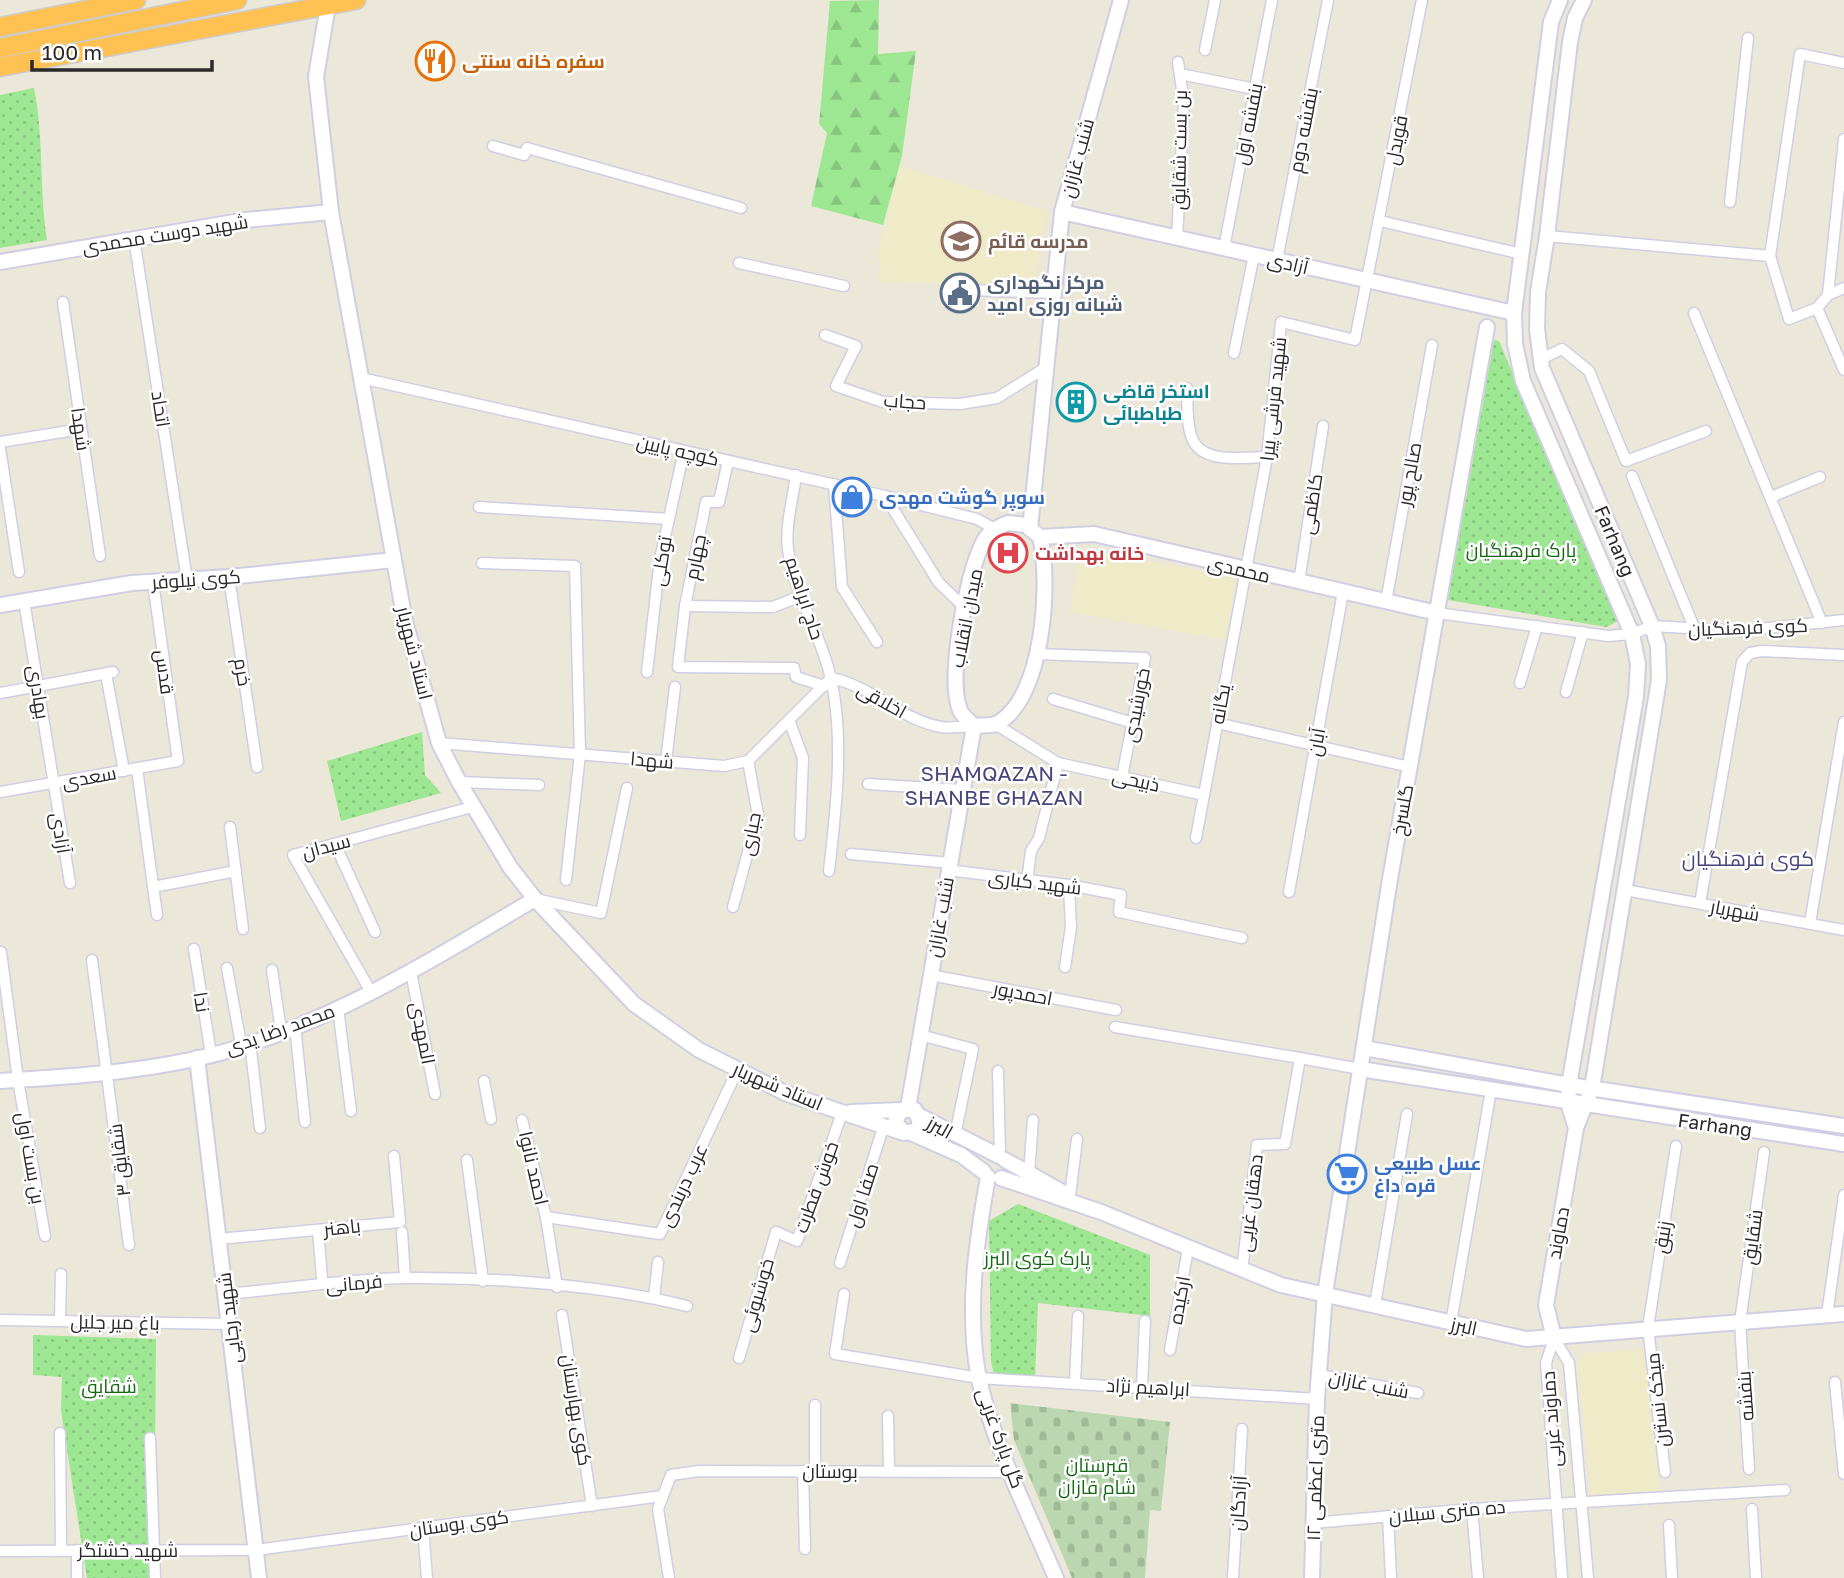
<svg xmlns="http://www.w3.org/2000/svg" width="1844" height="1578" viewBox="0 0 1844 1578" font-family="'Golos Text',Cairo,sans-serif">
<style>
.education{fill:#efeac7}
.grass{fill:url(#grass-dots)}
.forest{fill:url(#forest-firs)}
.cemetery{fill:url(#cemetery-stones)}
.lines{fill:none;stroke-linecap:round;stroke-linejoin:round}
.street-casing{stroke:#cfcee3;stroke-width:13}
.secondary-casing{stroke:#cfcee3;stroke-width:18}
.highway-casing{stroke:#ccc;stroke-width:21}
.street{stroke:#fff;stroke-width:10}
.secondary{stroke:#fff;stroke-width:14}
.highway{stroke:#ffc151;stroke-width:18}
.labels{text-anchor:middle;stroke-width:5;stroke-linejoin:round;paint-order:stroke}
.food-label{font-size:19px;font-weight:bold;fill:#c56008;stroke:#fff;text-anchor:start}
.street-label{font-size:19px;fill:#292929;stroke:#fff}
.education-label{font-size:19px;font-weight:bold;fill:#785e54;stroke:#fff;text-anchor:start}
.service-label{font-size:19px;font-weight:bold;fill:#4e5e75;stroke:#fff;text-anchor:start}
.culture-label{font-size:19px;font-weight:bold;fill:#0d838f;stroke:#fff;text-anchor:start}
.shop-label{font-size:19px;font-weight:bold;fill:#366cbe;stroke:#fff;text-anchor:start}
.park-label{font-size:19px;fill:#156915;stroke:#fff}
.health-label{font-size:19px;font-weight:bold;fill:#be3a42;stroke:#fff;text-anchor:start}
.neighbourhood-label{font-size:21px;fill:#48477b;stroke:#fff}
</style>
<defs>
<pattern id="grass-dots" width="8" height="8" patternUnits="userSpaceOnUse" patternTransform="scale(1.75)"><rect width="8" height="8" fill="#9de692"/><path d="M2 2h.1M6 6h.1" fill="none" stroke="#87c57e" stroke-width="1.8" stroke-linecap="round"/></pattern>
<pattern id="forest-firs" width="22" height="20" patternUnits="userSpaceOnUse" patternTransform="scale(1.75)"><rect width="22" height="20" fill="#9de692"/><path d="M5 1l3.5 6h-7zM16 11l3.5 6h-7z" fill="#87c57e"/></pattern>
<pattern id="cemetery-stones" width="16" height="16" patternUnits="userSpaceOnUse" patternTransform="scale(1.75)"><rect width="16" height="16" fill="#bad7af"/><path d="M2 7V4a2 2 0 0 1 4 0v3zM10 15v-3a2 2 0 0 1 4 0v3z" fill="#a0b997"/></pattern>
</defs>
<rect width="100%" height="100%" fill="#ece8d9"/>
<!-- education -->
<g class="education">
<path d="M900,166l147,45 -13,76 -156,-5 3,-23 -5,1z"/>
<path d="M1081,549l155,28 -11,63 -155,-28z"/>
<path d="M1641,1349l7,4 12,138 -68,6 -15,-133 6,-10z"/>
</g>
<!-- grass -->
<g class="grass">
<path d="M34,88c10,49 5,101 13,152l-47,8v-153z"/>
<path d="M1494,340l5,1 119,280 -12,6 -158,-27z"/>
<path d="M422,732l3,43 16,18 -100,28 -14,-60z"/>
<path d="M1018,1204l132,51v61l-112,-13 -3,75h-40l-4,-16 -2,-141z"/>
<path d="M33,1335l123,4 -2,239h-67l-26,-167 1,-34 -29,-2z"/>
</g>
<!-- forest -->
<path class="forest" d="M879,0l-1,54 38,-3 -14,105 -19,69 -72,-19 16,-73 -8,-9 11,-123z"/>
<!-- cemetery -->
<path class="cemetery" d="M1010,1403l160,19 -9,89 -11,-1 -5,68h-73l-58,-138z"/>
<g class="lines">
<defs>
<g id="street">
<path d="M1205,50l10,-50"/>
<path d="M1844,63l-44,-9 -30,202 19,63 28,-11 11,-13 16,-7"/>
<path d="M1180,74l75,15"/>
<path d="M493,146l31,9 3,-7 214,60"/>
<path d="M1730,202l18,-164"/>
<path d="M1380,221l142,33"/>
<path d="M1547,236l223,20"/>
<path d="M134,238l53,342"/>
<path d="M1177,238l7,-135 -6,-41"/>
<path d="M1224,248l48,-248"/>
<path d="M1277,260l51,-260"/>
<path d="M739,263l105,23"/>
<path d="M946,289l106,4"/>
<path d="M1828,295l16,-156"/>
<path d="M63,302l37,254"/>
<path d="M1817,308l27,62"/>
<path d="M1694,313l128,310"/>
<path d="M825,335l31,11 -20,40 47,16 77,2 37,-6 48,-30"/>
<path d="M1234,353l20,-98"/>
<path d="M1541,359l21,-10 27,22 37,90 80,-30"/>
<path d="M361,378l524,118 92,23 16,9"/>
<path d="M1187,388c1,15 -1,36 5,50 10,27 53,19 75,19"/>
<path d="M0,442l81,-13"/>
<path d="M0,448l19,124"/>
<path d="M728,461l-9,41h-13l-21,104 -7,61 116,1 2,9 28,9"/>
<path d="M796,475c-3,24 -11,51 -8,74 6,45 32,83 42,126 15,60 6,136 -1,196"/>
<path d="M1632,476l63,154"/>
<path d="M834,484l8,103 35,55"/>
<path d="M885,496l54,87 26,25"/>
<path d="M1771,497l49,-20"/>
<path d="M479,507l190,12"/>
<path d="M482,563l93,3 5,188 -14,126"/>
<path d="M229,577l28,190"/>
<path d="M1299,582l24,-156"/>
<path d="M24,601l46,282"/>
<path d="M1386,602l46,-257"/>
<path d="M685,606l88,1 28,-11"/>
<path d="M1437,613l171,23 24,-2 20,-8 88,5 104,-11"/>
<path d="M1036,654l109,4 -23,119"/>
<path d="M647,672l13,-113 24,-108"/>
<path d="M106,674l18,97"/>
<path d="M831,678c43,9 68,41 110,49 10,2 23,-1 33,-1"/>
<path d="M1520,683l17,-57"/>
<path d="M1566,692l17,-60"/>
<path d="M0,693l113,-21"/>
<path d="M1053,699l80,24"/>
<path d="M789,720l14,38 -3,77"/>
<path d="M1217,723l193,44"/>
<path d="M995,724l63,39 146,32"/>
<path d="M439,743l285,23 24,-5 83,-83"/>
<path d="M666,761l9,-74"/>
<path d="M137,769l20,146"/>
<path d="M459,782l80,3"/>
<path d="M868,784l95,6"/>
<path d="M0,792l178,-31 -25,-179"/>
<path d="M230,827l13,102"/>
<path d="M1196,838l71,-381 14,-135 74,18 67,-340"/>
<path d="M335,844l40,88"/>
<path d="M851,854l99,9"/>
<path d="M948,870l121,15 52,10 -2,17 123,26"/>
<path d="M1027,881l4,-30 8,-13 19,-75"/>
<path d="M153,887l83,-16"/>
<path d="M1625,890l219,40"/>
<path d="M1289,892l54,-300"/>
<path d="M535,899l66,14 26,-125"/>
<path d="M1700,903l42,-241 8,-9 12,-2 82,4"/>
<path d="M733,907l25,-92 -10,-54"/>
<path d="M1810,923l34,-201"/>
<path d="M194,949l17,105"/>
<path d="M1,952l17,128 27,156"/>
<path d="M92,960l37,285"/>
<path d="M1065,967l6,-40 -2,-42"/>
<path d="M227,968l14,76"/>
<path d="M272,970l9,61"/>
<path d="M411,972l24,122"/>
<path d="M930,975l186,35"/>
<path d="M371,992l-78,-137 179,-48"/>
<path d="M338,1008l13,103"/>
<path d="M295,1026l10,96"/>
<path d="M1115,1027l185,31"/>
<path d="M920,1035l53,14 -18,86"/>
<path d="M250,1042l10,86"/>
<path d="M998,1071l2,86"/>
<path d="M484,1081l7,38"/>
<path d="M522,1120l24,97 11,70"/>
<path d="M467,1160l16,121"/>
<path d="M1029,1173l4,-53"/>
<path d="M1070,1196l7,-57"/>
<path d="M546,1217l114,17 78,-165"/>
<path d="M318,1230l4,48"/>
<path d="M402,1232l3,46"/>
<path d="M219,1239l181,-17 -6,-66"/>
<path d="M840,1263l43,-135"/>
<path d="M1242,1270l15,-125 28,-1 15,-86 60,11"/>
<path d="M226,1294c59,-5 121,-15 180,-16 89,-1 196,7 281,28"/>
<path d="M844,1294l-9,60 144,24 338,21"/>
<path d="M654,1298l4,-36"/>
<path d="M1375,1305l32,-191"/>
<path d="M562,1315l30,191"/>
<path d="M1827,1315l17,-120"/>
<path d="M0,1320l229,4"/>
<path d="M60,1321l1,-47"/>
<path d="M1451,1323l40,-233"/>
<path d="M1554,1338l15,25 19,215"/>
<path d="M1554,1338l-8,25 16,215"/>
<path d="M1170,1350l18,-101"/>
<path d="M739,1358l37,-126 21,9 45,-128"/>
<path d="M1319,1375l99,18"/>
<path d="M1835,1382l9,92"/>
<path d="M1075,1383l3,-67"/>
<path d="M1142,1387l3,-66"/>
<path d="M888,1416l1,55"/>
<path d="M60,1433l1,117"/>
<path d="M150,1438l5,140"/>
<path d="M1749,1469l-9,-147 24,-170"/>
<path d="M803,1471l2,78"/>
<path d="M815,1471v-66"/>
<path d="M1665,1472l-17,-144 28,-182"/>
<path d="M1472,1509l6,69"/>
<path d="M1752,1509l4,69"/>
<path d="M1388,1516l3,62"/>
<path d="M1313,1523l159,-14 313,-19"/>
<path d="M1669,1525l3,53"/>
<path d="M423,1528l4,50"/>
<path d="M0,1551l256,-1 406,-54"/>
<path d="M77,1578v-28"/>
<path d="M669,1578l-11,-69 13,-34 28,-4 313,1"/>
<path d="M1233,1578l9,-149"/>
</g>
<g id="secondary">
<path d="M1560,0l-9,22 -37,291 1,31 8,37 109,253 6,30 -2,33 -67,388 -1,18 8,25"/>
<path d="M328,5l-12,72 15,135 74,409 34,122 20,39 51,85 25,32 99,105 65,46 86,43 119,40 13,-3 3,-7 -5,-13h-14l-6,12 9,11"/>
<path d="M1062,212l452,101"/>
<path d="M0,262l246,-42 85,-8"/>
<path d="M1008,523l18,2 14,12c11,45 4,163 -44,187 -6,2 -16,1 -22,2 -4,-5 -12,-10 -14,-16 -13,-32 6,-131 21,-163 5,-13 14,-19 27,-24z"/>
<path d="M1030,529l32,-317 59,-212"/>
<path d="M1040,537l54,-3 343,79"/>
<path d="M0,605l132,-22 97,-6 165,-17"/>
<path d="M1364,1048l205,37 275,41"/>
<path d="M197,1058l62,520"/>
<path d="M1360,1069l484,75"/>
<path d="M0,1081c66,-4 130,-8 195,-22 123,-27 233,-97 340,-160"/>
<path d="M908,1108l66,-382"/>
<path d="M851,1112l50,-2"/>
<path d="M920,1116l79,40"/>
<path d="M911,1133l50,22 23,17"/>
<path d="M1005,1160l61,34"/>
<path d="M988,1177c-12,66 -22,136 -9,202 15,68 50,135 77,199"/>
<path d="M1001,1178l100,34 180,73 245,54 318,-25"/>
<path d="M1554,1338l-8,-33 30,-177 16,-40 67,-408 -1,-34 -6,-20 -110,-258 -5,-39 1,-37 9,-56 23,-194 5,-24 9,-18"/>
<path d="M1312,1578l5,-179 8,-105 65,-415 97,-552"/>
</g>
<g id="highway">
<path d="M0,27l136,-27"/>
<path d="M0,48l237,-48"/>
<path d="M0,67l356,-67"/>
</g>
</defs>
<!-- street casing -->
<use href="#street" class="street-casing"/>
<!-- secondary casing -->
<use href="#secondary" class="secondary-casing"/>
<!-- highway casing -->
<use href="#highway" class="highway-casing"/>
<!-- street -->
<use href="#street" class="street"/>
<!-- secondary -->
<use href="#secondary" class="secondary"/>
<!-- highway -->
<use href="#highway" class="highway"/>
</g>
<!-- icons -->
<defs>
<symbol id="restaurant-ring" viewBox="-11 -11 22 22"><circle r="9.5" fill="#fff" stroke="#e8710a" stroke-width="1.5"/><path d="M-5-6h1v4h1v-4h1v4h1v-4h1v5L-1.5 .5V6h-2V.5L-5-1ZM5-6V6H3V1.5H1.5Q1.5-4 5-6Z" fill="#e8710a"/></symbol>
<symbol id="school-ring" viewBox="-11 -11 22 22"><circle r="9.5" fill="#fff" stroke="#8d6e63" stroke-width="1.5"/><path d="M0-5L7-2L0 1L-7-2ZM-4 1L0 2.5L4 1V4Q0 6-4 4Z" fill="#8d6e63"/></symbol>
<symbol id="civic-ring" viewBox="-11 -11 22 22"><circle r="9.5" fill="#fff" stroke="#5c6f8a" stroke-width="1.5"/><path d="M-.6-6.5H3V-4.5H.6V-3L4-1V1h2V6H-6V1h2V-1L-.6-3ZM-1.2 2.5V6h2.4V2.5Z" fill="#5c6f8a"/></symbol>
<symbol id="building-ring" viewBox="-11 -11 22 22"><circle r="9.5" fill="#fff" stroke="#0f9aa8" stroke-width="1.5"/><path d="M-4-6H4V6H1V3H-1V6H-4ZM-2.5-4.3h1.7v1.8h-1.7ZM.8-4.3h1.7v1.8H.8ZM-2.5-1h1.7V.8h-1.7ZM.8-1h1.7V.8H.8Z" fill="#0f9aa8"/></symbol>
<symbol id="shop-ring" viewBox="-11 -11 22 22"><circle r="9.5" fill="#fff" stroke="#3f7fe0" stroke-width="1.5"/><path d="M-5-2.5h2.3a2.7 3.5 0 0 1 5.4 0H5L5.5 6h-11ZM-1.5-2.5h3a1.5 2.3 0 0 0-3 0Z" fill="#3f7fe0"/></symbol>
<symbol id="hospital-ring" viewBox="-11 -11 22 22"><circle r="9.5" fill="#fff" stroke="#e0444e" stroke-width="1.5"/><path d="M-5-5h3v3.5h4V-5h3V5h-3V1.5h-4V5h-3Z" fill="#e0444e"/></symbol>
<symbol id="supermarket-ring" viewBox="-11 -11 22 22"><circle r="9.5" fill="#fff" stroke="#3f7fe0" stroke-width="1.5"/><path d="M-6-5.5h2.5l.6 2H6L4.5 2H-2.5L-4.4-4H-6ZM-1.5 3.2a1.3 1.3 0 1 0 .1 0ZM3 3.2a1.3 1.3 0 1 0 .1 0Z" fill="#3f7fe0"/></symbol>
</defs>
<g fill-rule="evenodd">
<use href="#restaurant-ring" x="413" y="39" width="44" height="44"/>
<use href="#school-ring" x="939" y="219" width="44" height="44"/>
<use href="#civic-ring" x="938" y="271" width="44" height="44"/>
<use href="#building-ring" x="1054" y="380" width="44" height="44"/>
<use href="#shop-ring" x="830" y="475" width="44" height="44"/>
<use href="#hospital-ring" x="986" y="531" width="44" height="44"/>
<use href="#supermarket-ring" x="1325" y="1152" width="44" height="44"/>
</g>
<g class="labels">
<!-- food labels -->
<g class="food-label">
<text x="462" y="68">سفره خانه سنتی</text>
</g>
<!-- street labels -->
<g class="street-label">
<text transform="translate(1248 124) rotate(-79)" y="7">بنفشه اول</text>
<text transform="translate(1303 130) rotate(-79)" y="7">بنفشه دوم</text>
<text transform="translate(1396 140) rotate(-79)" y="7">قویدل</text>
<text transform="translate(1179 150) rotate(-89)" y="7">بن بست شقایق</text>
<text transform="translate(1077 158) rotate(-75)" y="7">شنب غازان</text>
<text transform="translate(165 234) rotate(-9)" y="7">شهید دوست محمدی</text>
<text transform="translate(1288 263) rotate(13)" y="7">آزادی</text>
<text transform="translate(1273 399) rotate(-84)" y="7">شهید فرشی پیرا</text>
<text transform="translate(905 401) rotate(4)" y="7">حجاب</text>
<text transform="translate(161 409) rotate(81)" y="7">اتحاد</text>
<text transform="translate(81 429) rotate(82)" y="7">شهدا</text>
<text transform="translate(678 450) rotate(13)" y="7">کوچه پایین</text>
<text transform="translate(1409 474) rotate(-80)" y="7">صالح پور</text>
<text transform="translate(1311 504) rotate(-81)" y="7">کاظمی</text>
<text transform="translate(1615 541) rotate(67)" y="7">Farhang</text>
<text transform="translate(695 557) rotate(-79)" y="7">چهارم</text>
<text transform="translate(661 561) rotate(-81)" y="7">توکلی</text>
<text transform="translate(1239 569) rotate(13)" y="7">محمدی</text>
<text transform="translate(196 579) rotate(-4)" y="7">کوی نیلوفر</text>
<text transform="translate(805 598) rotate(72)" y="7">حاج ابراهیم</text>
<text transform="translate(966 618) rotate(-79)" y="7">میدان انقلاب</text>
<text transform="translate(1748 627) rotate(-2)" y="7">کوی فرهنگیان</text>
<text transform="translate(415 653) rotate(76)" y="7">استاد شهریار</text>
<text transform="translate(165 672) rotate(82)" y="7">قدس</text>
<text transform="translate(243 672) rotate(81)" y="7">خرم</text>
<text transform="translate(39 692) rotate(81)" y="7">بهادری</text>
<text transform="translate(882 700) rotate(29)" y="7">اخلاقی</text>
<text transform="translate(1220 704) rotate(-80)" y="7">یگانه</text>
<text transform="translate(1136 705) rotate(-79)" y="7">خورشیدی</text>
<text transform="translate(1316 742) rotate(-80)" y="7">آبان</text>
<text transform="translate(652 760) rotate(5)" y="7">شهدا</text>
<text transform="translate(89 777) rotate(-10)" y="7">سعدی</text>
<text transform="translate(1136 780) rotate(12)" y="7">ذبیحی</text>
<text transform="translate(1402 810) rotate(-80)" y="7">گلسرخ</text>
<text transform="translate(61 833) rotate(81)" y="7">آزادی</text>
<text transform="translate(750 834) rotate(-79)" y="7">جباری</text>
<text transform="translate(326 846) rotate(-15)" y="7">سیدان</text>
<text transform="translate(1035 882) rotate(7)" y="7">شهید کباری</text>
<text transform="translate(1735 910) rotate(10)" y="7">شهریار</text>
<text transform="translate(940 917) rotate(-80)" y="7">شنب غازان</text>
<text transform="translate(1023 993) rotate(11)" y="7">احمدپور</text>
<text transform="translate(202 1002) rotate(81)" y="7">ندا</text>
<text transform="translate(280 1029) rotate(-20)" y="7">محمد رضا یدی</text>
<text transform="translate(423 1033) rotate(79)" y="7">المهدی</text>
<text transform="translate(778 1086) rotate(23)" y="7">استاد شهریار</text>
<text transform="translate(1715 1125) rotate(8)" y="7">Farhang</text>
<text transform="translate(940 1127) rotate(29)" y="7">البرز</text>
<text transform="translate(31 1158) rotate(80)" y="7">بن بست اول</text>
<text transform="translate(119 1160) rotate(-97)" y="7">شقایق ۳</text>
<text transform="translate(534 1168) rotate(77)" y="7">احمد نانوا</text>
<text transform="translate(683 1185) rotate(-65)" y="7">عرب دربندی</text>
<text transform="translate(816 1187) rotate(-70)" y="7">خوش فطرت</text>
<text transform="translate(862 1195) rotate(-72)" y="7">صفا اول</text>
<text transform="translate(1250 1203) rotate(-83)" y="7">دهقان غربی</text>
<text transform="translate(342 1227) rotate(-6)" y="7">باهنر</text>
<text transform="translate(1558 1233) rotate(-80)" y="7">دماوند</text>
<text transform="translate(1662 1237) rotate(-81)" y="7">زنبق</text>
<text transform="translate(1752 1237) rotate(-82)" y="7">شقایق</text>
<text transform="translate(354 1283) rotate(-5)" y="7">فرمانی</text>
<text transform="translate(757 1295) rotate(-74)" y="7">خوشبوئی</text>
<text transform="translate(1179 1300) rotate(-80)" y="7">ارکیده</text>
<text transform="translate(229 1318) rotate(-97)" y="7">شهید رجایی</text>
<text transform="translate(115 1322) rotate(1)" y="7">باغ میر جلیل</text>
<text transform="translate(1464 1326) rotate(12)" y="7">البرز</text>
<text transform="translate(1369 1384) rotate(11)" y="7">شنب غازان</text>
<text transform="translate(1148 1387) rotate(3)" y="7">ابراهیم نژاد</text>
<text transform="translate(1745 1396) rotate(-94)" y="7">بنفشه</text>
<text transform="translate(1657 1400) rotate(-96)" y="7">میخک نسترن</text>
<text transform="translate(577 1410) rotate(81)" y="7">کوی بهارستان</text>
<text transform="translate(1551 1419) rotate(-94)" y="7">دماوند غربی</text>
<text transform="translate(1001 1438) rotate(70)" y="7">گل پارک غربی</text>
<text x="830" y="1478">بوستان</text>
<text transform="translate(1315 1478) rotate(-88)" y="7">۱۲ متری اعظمی</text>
<text transform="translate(1238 1503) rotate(-86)" y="7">آزادگان</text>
<text transform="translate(1447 1511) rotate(-5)" y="7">ده متری سبلان</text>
<text transform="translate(459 1523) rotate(-8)" y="7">کوی بوستان</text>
<text x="128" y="1557">شهید خشتگر</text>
</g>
<!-- education labels -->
<g class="education-label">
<text x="988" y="248">مدرسه قائم</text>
</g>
<!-- service labels -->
<g class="service-label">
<text x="987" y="289">مرکز نگهداری<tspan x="987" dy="22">شبانه روزی امید</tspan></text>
</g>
<!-- culture labels -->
<g class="culture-label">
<text x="1103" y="398">استخر قاضی<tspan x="1103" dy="22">طباطبائی</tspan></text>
</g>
<!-- shop labels -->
<g class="shop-label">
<text x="879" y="504">سوپر گوشت مهدی</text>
<text x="1374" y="1170">عسل طبیعی<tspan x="1374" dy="22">قره داغ</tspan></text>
</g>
<!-- park labels -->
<g class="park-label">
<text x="1521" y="557">پارک فرهنگیان</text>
<text x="1037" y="1265">پارک کوی البرز</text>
<text x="109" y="1393">شقایق</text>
<text x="1097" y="1472">قبرستان<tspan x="1097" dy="22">شام قازان</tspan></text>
</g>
<!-- health labels -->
<g class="health-label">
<text x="1035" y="560">خانه بهداشت</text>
</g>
<!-- neighbourhood labels -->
<g class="neighbourhood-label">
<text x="994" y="781">SHAMQAZAN -<tspan x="994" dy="24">SHANBE GHAZAN</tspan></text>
<text x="1748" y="866">کوی فرهنگیان</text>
</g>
</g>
<!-- scale -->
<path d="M32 60v10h180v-10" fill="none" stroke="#292929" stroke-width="3.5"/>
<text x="42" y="60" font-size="21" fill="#292929" stroke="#ffffff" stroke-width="5" paint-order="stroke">100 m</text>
</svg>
